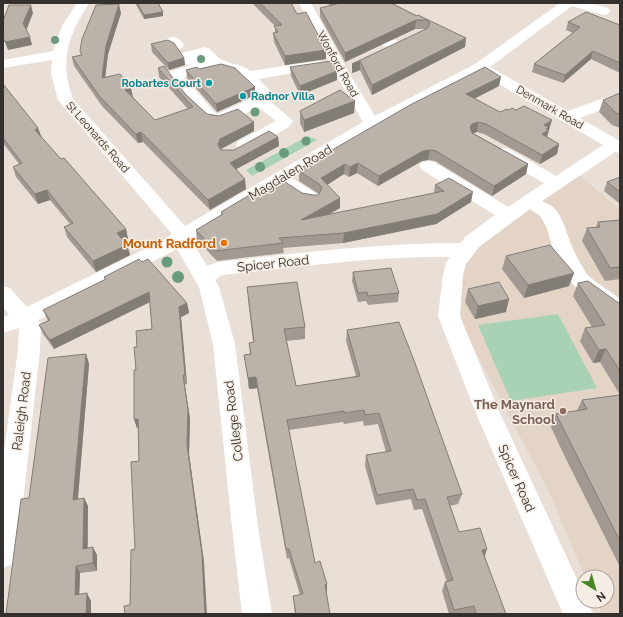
<svg xmlns="http://www.w3.org/2000/svg" width="623" height="617" viewBox="0 0 623 617" font-family="Raleway,sans-serif">
<style>
.built{fill:#e3d4c6}
.green{fill:#a8d2b3}
.lines{fill:none;stroke-linecap:round;stroke-linejoin:round}
.minor{fill:#fff;fill-rule:evenodd}
.tree{fill:#699b7c}
.wall{fill:#a19992}
.shaded-wall{fill:#837d77}
.building{fill:#bbb2aa;stroke:#837d77}
.culture-dot{fill:#0f9aa8;stroke:#f6ede4;stroke-width:1.5}
.food-dot{fill:#e8710a;stroke:#f6ede4;stroke-width:1.5}
.education-dot{fill:#8d6e63;stroke:#f6ede4;stroke-width:1.5}
.labels{text-anchor:middle;stroke-width:3;stroke-linejoin:round;paint-order:stroke}
.far-street-label{font-size:11px;fill:#34302d;stroke:#f6ede4}
.far-culture-label{font-size:11px;font-weight:bold;fill:#0d838f;stroke:#f6ede4;text-anchor:end}
.street-label{font-size:13px;fill:#34302d;stroke:#f6ede4}
.food-label{font-size:13px;font-weight:bold;fill:#c56008;stroke:#f6ede4;text-anchor:end}
.education-label{font-size:13px;font-weight:bold;fill:#785e54;stroke:#f6ede4;text-anchor:end}
</style>
<rect width="100%" height="100%" fill="#e9dfd7"/>
<!-- built -->
<path class="built" d="M576,173l44,36v405h-18l-6,-13h11v-24h-22l-36,-85 -85,-163 -8,-33 4,-26 21,-29z"/>
<!-- green -->
<g class="green">
<path d="M308,136l9,4 -65,36 -6,-6z"/>
<path d="M558,314l39,74 -86,13 -33,-76z"/>
</g>
<g class="lines">
<!-- minor -->
<g class="minor">
<path d="M77,3h12c-21,33 -30,58 -16,96l112,127 178,-104 -29,-51 -35,-68h12l37,68 27,45 100,-52 85,-61h29l19,5 2,3 -2,3 -5,1 -31,-9 -82,61 78,44 33,-12 19,-6v10l-40,15 40,23v12l-5,-1 -73,49c4,2 8,4 11,6 10,9 13,26 19,39 3,9 9,18 14,27 6,8 25,18 34,26v19l-7,-3 -21,-17 -14,-8 -6,-7 -20,-37 -6,-20 -6,-10 -10,-7 -51,38 -13,17 -3,11 -3,41 39,95 84,181v9h4l6,13h-30l-88,-203 -37,-95 5,-41 3,-12 4,-6c-76,-1 -152,10 -228,18l-7,5 4,7 16,57 23,183 14,87h-30l-10,-87 -19,-183 -14,-57 -22,-38 -139,71 3,6 -1,24 -23,205 -4,9 -10,4v-111l15,-107 1,-22 -16,5v-16l6,-2 -6,-8v-21l7,2 17,19 134,-66 11,-7 -114,-134 -7,-26 1,-14 -49,8v-8l50,-9 9,-25zM480,73l123,72 -47,31 -47,-27 -6,-1 -6,1 -2,4 2,4 47,26 -36,24 -74,-45 -6,-1 -6,1 -3,4 3,4 73,45 -30,22 -4,6c-82,0 -162,10 -243,19l-11,4 -11,-18 -3,-10 87,-52c11,7 24,21 38,17l3,-4 -3,-4 -26,-17 86,-51z"/>
<path d="M381,34l19,8 2,3 -2,3c-8,2 -21,-3 -26,-10l2,-3z"/>
<path d="M173,37c5,1 8,3 11,8l-2,3c-8,2 -12,-1 -16,-7l2,-3z"/>
<path d="M205,47c8,2 10,10 18,13 8,5 19,4 27,11l68,-10 5,1 2,3 -2,3 -5,1 -60,10 16,15v3l-4,4 23,20 -4,6 -39,22 -6,1 -6,-1 -2,-4 2,-4 38,-20 -18,-14c-13,6 -28,16 -42,17 -5,0 -9,-3 -13,-5l-36,-44 2,-3 19,-6 -8,-10 2,-3zM202,56l4,5 -5,2 -4,-5zM216,68l20,6 22,21 -41,19 -2,-1 -31,-36z"/>
</g>
</g>
<!-- trees -->
<g class="tree">
<circle cx="55" cy="40" r="4"/>
<circle cx="201" cy="59" r="4"/>
<circle cx="255" cy="112" r="4.5"/>
<circle cx="306" cy="141" r="4.5"/>
<circle cx="284" cy="153" r="5"/>
<circle cx="260" cy="167" r="5"/>
<circle cx="167" cy="262" r="5.5"/>
<circle cx="178" cy="277" r="6"/>
</g>
<!-- wall -->
<g class="wall">
<path d="M135,3h23l5,9v4l-19,3z"/>
<path d="M252,3h39l6,11 29,36v9l-41,6 -11,-23 -1,-9h2v-7z"/>
<path d="M327,3h64l26,13 1,-1 48,23 -1,9 -93,48 -12,-25 -8,3v-9l75,-35h-12l-70,33 -25,-45v-9l11,-2z"/>
<path d="M121,13l-13,41 -3,23 28,20 22,23 33,-11 -29,-32 -1,-9 49,46 47,8v9l-33,18v1h13l44,-13 1,9 -43,23 10,20 -36,21 -67,-68 -5,1 -36,-37 -28,-40 -2,-9 9,-2 -1,-4z"/>
<path d="M568,22l52,3v48l-29,-14 -28,24 -31,-11 2,-8 39,-31 -7,-3z"/>
<path d="M151,44l33,14 1,7 -16,5 -17,-18z"/>
<path d="M290,67l47,13 -37,15 -9,-19z"/>
<path d="M199,69l56,18v8l-38,17 -30,-34 -1,-8z"/>
<path d="M3,84l35,44 3,9 85,92 2,10 -4,2 3,4 3,10 -34,17 -29,-35 -3,-10 6,-3 -20,-24 -12,4 -22,-27 -3,-10 6,-3 -16,-21z"/>
<path d="M499,86l-25,13 26,13 49,18 -2,7 12,7 -2,10 -17,10 -56,-30 -7,-2 -4,1 55,31 -2,10 -34,22 -57,-35 -7,-1 -6,1 -44,25 -21,-13 -8,4 -5,-3 -17,11 13,23 -12,7 106,-22 1,-8 36,17 -35,22 -93,19 -60,5 1,5 -67,8 -20,-21 -1,-10 25,-15v-3l37,-19h44l11,2h5l1,-1 -20,-13v-10l2,-1v-2z"/>
<path d="M620,93v35l-8,-3 -13,-13 4,-12z"/>
<path d="M355,101l-1,12 -50,19 -4,-9v-12z"/>
<path d="M620,177v27l-16,-13 3,-9z"/>
<path d="M620,220v59l-15,2 -23,-40 5,-13 9,-1 2,-5z"/>
<path d="M506,256l63,30 -45,12 -22,-29z"/>
<path d="M142,262l45,41 2,10 -8,4 6,67 -2,1 5,34 -1,35 15,108 -74,43 5,-56 4,-88 -1,-33h-1l-3,-9 3,-72 15,-18 -2,-27 -96,47 -11,-15 -4,-9 9,-4 -5,-11 62,-30 -1,-3z"/>
<path d="M353,272l46,21 -1,9 -30,3 -2,-4 -8,1 -6,-21z"/>
<path d="M578,283l42,21v263l-57,-114 -12,-26 5,-13 21,-3 5,-11 38,-5 -20,-33 -7,1 -13,-22 5,-13 7,-1 -19,-31z"/>
<path d="M468,289l38,23 -31,7 -10,-17z"/>
<path d="M248,299l57,28v12l-19,2 10,45 60,-10 -10,-35 1,-11 115,164 -4,10 -8,2 9,26 25,25 22,57h-57l-7,-23 3,-9h2l-25,-73 -8,1 -3,-11 -35,6 -11,-39 1,-11 20,-3 -8,-28 -14,2 -1,-5 -19,3 -1,-2 -54,8 26,133 12,31h-1l4,20h-35l-2,-18 7,-1 -11,-37 -2,1 -30,-171 -8,1 -3,-23 -2,-11 6,-1 -1,-11 4,-1z"/>
<path d="M86,354l3,10 -11,135 6,-1 4,8v42l9,7v16l-17,2 -1,21 12,7v13h-85l23,-116z"/>
</g>
<!-- shaded-wall -->
<g class="shaded-wall">
<path d="M119,4l2,9 -13,41 -4,33 -2,-9 4,-32z"/>
<path d="M31,5l2,8 -7,18 -3,-8z"/>
<path d="M163,12v4l-19,3v-4z"/>
<path d="M416,20l-1,9 -70,33v-9z"/>
<path d="M30,37l2,8 -24,5 -3,-8z"/>
<path d="M466,38l-1,9 -93,48v-10z"/>
<path d="M326,50v9l-41,6v-9z"/>
<path d="M593,51l-2,8 -28,24 2,-8z"/>
<path d="M184,58l1,7 -16,5 -1,-7z"/>
<path d="M360,61v9l-8,3v-9z"/>
<path d="M337,71v9l-37,15v-9z"/>
<path d="M501,77l-2,9 -35,18 2,-10z"/>
<path d="M255,87v8l-38,17 -1,-8z"/>
<path d="M131,88l2,9 -8,-7z"/>
<path d="M355,101l-1,12 -50,19v-12z"/>
<path d="M552,120l-6,20 -7,4 5,-19z"/>
<path d="M254,122v9l-33,18 -2,6 -1,-10 2,-6z"/>
<path d="M478,122l-1,10 -6,2 -1,-7 2,-3z"/>
<path d="M38,128l4,10 -7,-8z"/>
<path d="M141,132l2,10 -5,1 -2,-9z"/>
<path d="M278,137l1,9 -48,26 -1,-9z"/>
<path d="M559,144l-2,10 -17,10 2,-9z"/>
<path d="M430,150l-2,10 -6,1 -44,25 1,-10 44,-25z"/>
<path d="M358,163l-1,10 -8,4 1,-10z"/>
<path d="M345,164l-1,10 -22,14 -1,-10z"/>
<path d="M528,164l-2,10 -34,22 2,-10z"/>
<path d="M245,179l1,10 -36,21 -2,-10z"/>
<path d="M47,190l3,10 -12,4 -3,-10z"/>
<path d="M473,192l-2,10 -35,22 -93,19 1,-10z"/>
<path d="M340,198v10l-39,22v-10z"/>
<path d="M126,229l2,10 -8,4 -3,-10z"/>
<path d="M127,245l3,10 -34,17 -3,-11z"/>
<path d="M574,273l-5,13 -45,12 4,-13z"/>
<path d="M149,292l3,9 -98,48 -4,-9z"/>
<path d="M509,299l-3,13 -31,7 3,-13z"/>
<path d="M187,303l2,10 -8,4 6,67 -2,-9 -6,-68z"/>
<path d="M606,349l-6,13 -7,1 6,-13z"/>
<path d="M86,354l3,10 -12,144 -4,-8z"/>
<path d="M183,375l7,44 -1,35 15,108 3,52h-2l-18,-169z"/>
<path d="M256,377l1,11 -8,1 -1,-11z"/>
<path d="M134,419h4l3,9h-4z"/>
<path d="M84,498l4,8 -1,51 -4,-8z"/>
<path d="M93,547l4,8v16l-4,-8z"/>
<path d="M487,549l-3,10 -2,-9z"/>
<path d="M76,566l4,7 -1,30 -4,-8z"/>
<path d="M327,584v10l-3,1 1,-10z"/>
<path d="M87,593l4,8v13h-5z"/>
</g>
<!-- building -->
<g class="building">
<path d="M137,3h21l5,9 -19,3z"/>
<path d="M260,3h31l6,11 9,-2 20,38 -41,6 -12,-23 5,-1 -4,-6 8,-1z"/>
<path d="M339,3h52l26,13 1,-1 48,23 -94,47 -12,-24 -8,3 76,-36 2,-5 -3,-3h-11l-71,33 -25,-45 20,-5z"/>
<path d="M119,4l-13,42 -4,32 18,-4 11,14 -6,2 30,30 38,-13 -35,-39 6,-2 22,29 21,19 12,2 19,-7 16,13 -34,17 -2,6 3,5h13l35,-19 9,6 -48,26 15,16 -37,21 -67,-68 -5,2 -36,-37 -28,-40 10,-2 -2,-4 2,-12 14,-34z"/>
<path d="M9,5h22l-8,18 7,14 -25,5 -2,-5v-16z"/>
<path d="M586,12l34,13v38l-27,-12 -28,24 -31,-11 46,-37 -12,-5z"/>
<path d="M168,40l6,3 10,15 -16,5 -17,-19z"/>
<path d="M331,61l6,10 -37,15 -10,-19z"/>
<path d="M221,64l14,4 20,19 -39,17 -30,-34 11,-3 2,2z"/>
<path d="M485,67l16,10 -35,17 34,18 7,-3 2,1 3,-2 4,2 8,-4 28,14 -8,5 5,2 -3,2 3,1 -7,4 17,10 -17,11 -56,-31 -8,-2 -6,2 -2,3 2,6 56,31 -34,22 -58,-35 -6,-1 -7,1 -44,25 -21,-13 -8,4 -5,-3 -24,14 19,20 -39,22 143,-29 -9,-6 14,-7 24,14 -36,22 -93,19 -65,5 4,5 -68,8 -19,-21 27,-16 -2,-2 35,-21 2,2 24,-13 20,13 11,2h5l4,-7 -3,-4 -20,-13 4,-2 -2,-1 109,-63z"/>
<path d="M3,84l35,44 -3,2 26,29 3,-1 62,71 -9,4 10,12 -34,16 -29,-34 9,-4 -26,-33 -12,4 -22,-27 9,-4 -19,-25z"/>
<path d="M340,90l15,11 -51,19 -4,-9z"/>
<path d="M620,93v21l-4,-1 -13,-13z"/>
<path d="M620,177v15l-13,-10z"/>
<path d="M620,220v47l-10,1 -23,-40 13,-1 -2,-5z"/>
<path d="M550,245l24,28 -46,12 -22,-29z"/>
<path d="M139,259l3,3 6,-3 39,44 -8,4 6,68h-2l5,35 -1,35 15,109 3,60h-80l-1,-8 6,-1 1,-55 4,-1 -4,-87 8,-1 -1,-42h-4v-49h2l-2,-23h3l-1,-16 16,-2 -3,-37 -99,48 -11,-15 11,-5 -7,-10 63,-31 -2,-2z"/>
<path d="M391,268l8,25 -31,3 -1,-4 -9,1 -5,-21z"/>
<path d="M588,281l32,23v67l-14,-22 -7,1 -14,-22 20,-3 -27,-42z"/>
<path d="M297,282l8,45 -21,2 12,57 64,-10 -13,-46 52,-8 16,41 47,131 -15,3 12,35 21,-4 7,21 -5,1 24,64h-30l-2,-8 -20,4 -9,-28 8,-2 -28,-81 -8,1 -4,-11 -36,6 -11,-40 25,-4 -12,-38 -14,2 -1,-5 -20,3v-2l-57,9 28,143 5,-2 7,23 -2,1 5,29h-34l-3,-18 10,-2 -14,-45h-3l-30,-172 -8,1 -4,-23 7,-1 -2,-11 5,-1 -7,-55z"/>
<path d="M499,282l10,17 -31,7 -10,-17z"/>
<path d="M86,354l-13,146 11,-2 -1,51 10,-2v16l-17,3 -1,29 12,-2 -1,21h-80l15,-115 8,-1 19,-140z"/>
<path d="M620,395v146l-51,-101 -13,-26 31,-5 -5,-9z"/>
</g>
<!-- markers -->
<g class="culture-dot">
<circle cx="209" cy="83" r="4"/>
<circle cx="243" cy="96" r="4"/>
</g>
<circle class="food-dot" cx="224" cy="243" r="4"/>
<circle class="education-dot" cx="563" cy="411" r="4"/>
<g class="labels">
<!-- far-street labels -->
<g class="far-street-label">
<text transform="translate(338 64) rotate(61)" y="4">Wonford Road</text>
<text transform="translate(550 107) rotate(30)" y="4">Denmark Road</text>
<text transform="translate(98 137) rotate(49)" y="4">St Leonards Road</text>
</g>
<!-- far-culture labels -->
<g class="far-culture-label">
<text x="201" y="87">Robartes Court</text>
<text x="251" y="100" text-anchor="start">Radnor Villa</text>
</g>
<!-- street labels -->
<g class="street-label">
<text transform="translate(290 172) rotate(-31)" y="5">Magdalen Road</text>
<text transform="translate(273 263) rotate(-6)" y="5">Spicer Road</text>
<text transform="translate(21 411) rotate(-83)" y="5">Raleigh Road</text>
<text transform="translate(233 421) rotate(-97)" y="5">College Road</text>
<text transform="translate(517 478) rotate(66)" y="5">Spicer Road</text>
</g>
<!-- food labels -->
<g class="food-label">
<text x="216" y="248">Mount Radford</text>
</g>
<!-- education labels -->
<g class="education-label">
<text x="555" y="409">The Maynard<tspan x="555" dy="15">School</tspan></text>
</g>
</g>
<!-- border -->
<rect width="623" height="617" fill="none" stroke="#34302d" stroke-width="8"/>
<!-- north arrow -->
<g transform="translate(595 589) rotate(143)"><circle r="19" fill="#f6ede4" stroke="#a8a19b"/>
<path d="M0-3L7 15L0 10L-7 15Z" fill="#498523"/>
<text y="-6" font-size="11" font-weight="bold" text-anchor="middle" fill="#34302d">N</text>
</g>
</svg>
